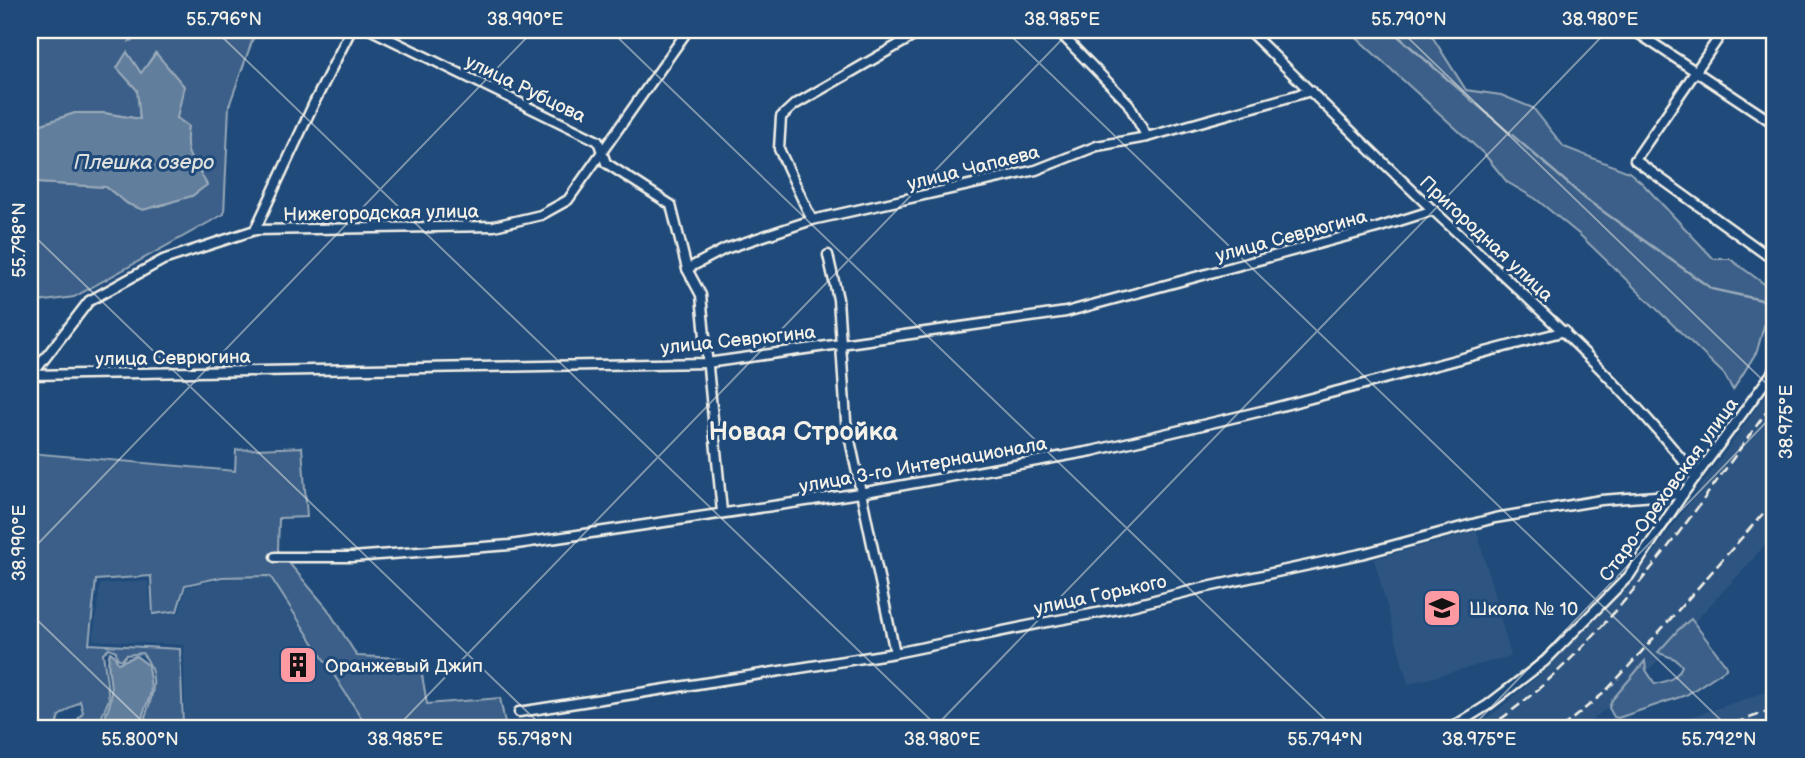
<svg xmlns="http://www.w3.org/2000/svg" width="1805" height="758" viewBox="0 0 1805 758" font-family="'Balsamiq Sans',sans-serif">
<style>
.built{fill:#2d5581}
.green{fill:#3a5f88;stroke:#97a8b8;stroke-width:2}
.water{fill:#627e9d;stroke:#9cacbb;stroke-width:2}
.lines{fill:none;stroke-linecap:round;stroke-linejoin:round}
.stream{stroke:#9cacbb;stroke-width:2.5}
.minor-casing{stroke:#f4f1e8;stroke-width:13}
.minor{stroke:#1f4a7a;stroke-width:8}
.rail{stroke:#f4f1e8;stroke-width:2.5;stroke-dasharray:10 5;stroke-linecap:butt}
.ticks{fill:none;stroke:#f4f1e8;stroke-width:2;stroke-opacity:0.45}
.labels{text-anchor:middle;stroke-width:6;stroke-linejoin:round;paint-order:stroke}
.street-label{font-size:19px;fill:#f4f1e8;stroke:#1f4a7a}
.poi-label{font-size:19px;fill:#f4f1e8;stroke:#1f4a7a;text-anchor:start}
.water-label{font-size:21px;font-style:italic;fill:#dee0dd;stroke:#1f4a7a}
.district-label{font-size:26px;font-weight:bold;fill:#f4f1e8;stroke:#1f4a7a}
.neatline{fill:none;stroke:#f4f1e8;stroke-width:2.5}
.ticks-label{font-size:18px;text-anchor:middle;fill:#f4f1e8}
</style>
<rect width="100%" height="100%" fill="#1f4a7a"/>
<filter id="ink" filterUnits="userSpaceOnUse"><feTurbulence type="fractalNoise" baseFrequency=".0143" numOctaves="2"/><feDisplacementMap in="SourceGraphic" scale="14" xChannelSelector="R" yChannelSelector="G"/><feConvolveMatrix kernelMatrix="1 2 1 2 8 2 1 2 1" color-interpolation-filters="sRGB"/></filter>
<g filter="url(#ink)">
<!-- built -->
<g class="built">
<path d="M1775,382v151l-28,33 -117,124 -49,38h-109l22,-15 54,-45 87,-89z"/>
<path d="M1477,531l34,125 -103,28 -34,-125z"/>
<path d="M269,577l97,151h-181l-1,-83 -91,-5 7,-56 48,-3 3,35 28,-3 8,-26 35,-8z"/>
<path d="M1775,689v39h-117z"/>
</g>
<!-- green -->
<g class="green">
<path d="M30,30h109l-9,11 22,-7 3,-4h101l-27,76 -5,108 -150,83 -44,6v-113l7,-7 69,4 22,17 32,2 14,-5 27,-29 -11,-12 -35,-107c-19,27 -18,34 -15,66l-36,-6h-29l-45,15z"/>
<path d="M1348,30h80l38,60 35,5 32,13 31,39 65,25 13,11 72,76h16l40,29h5v15l-8,12 -10,36 -24,39 -9,-16 -144,-139 -44,-36 -29,-17 -22,-27z"/>
<path d="M302,447l5,70 -28,1 -1,32 49,58 30,48 44,2 20,11 6,35 73,-6 6,30h-138l-98,-152 -48,1 -37,8 -8,26 -24,3 -2,-38 -55,4 -7,64 91,5 3,75 -2,4h-37l4,-5 -3,-6c9,-23 14,-45 -3,-64l-16,2 -4,5 -5,-2 -1,-7 -7,-3 -6,5 6,46 -9,22 2,7h-30l11,-16 -3,-11 -21,15 -4,12h-25l2,-188 -2,-1v-86l205,18 1,-21z"/>
<path d="M1691,619l35,46v4l-40,26 -68,23 -4,-1 -5,-9 3,-8 33,-39 1,9 9,14c13,-3 21,-5 27,-18 -7,-11 -15,-8 -24,-14l20,-22z"/>
</g>
<!-- water -->
<g class="water">
<path d="M127,52l14,21 15,-20 28,33 -7,32 11,8c-5,34 6,32 19,59l-15,11 -49,14 -15,-6 -22,-17 -69,-4 -7,7v-62l45,-15h29l36,6 -3,-29 -20,-22z"/>
<path d="M110,652l4,3 4,8 18,-7 12,9c0,9 5,21 2,30 -2,9 -7,15 -8,24l4,4 -4,5h-38c-2,-11 7,-20 7,-32 1,-14 -6,-32 -1,-44z"/>
</g>
<g class="lines">
<!-- stream -->
<path class="stream" d="M1391,30l196,170 125,89 63,14"/>
<defs>
<g id="minor">
<path d="M371,30l227,111 8,22 65,42 16,64 14,26 21,217"/>
<path d="M1057,30l71,73 19,34"/>
<path d="M1248,30c62,61 124,122 187,182 91,85 184,166 261,265"/>
<path d="M1633,30l142,94"/>
<path d="M1724,30l-89,130 140,101"/>
<path d="M812,220l-33,-71 2,-32 13,-12 130,-75"/>
<path d="M255,230l59,-127 37,-73"/>
<path d="M828,255l10,44 8,122 49,232"/>
<path d="M687,269l38,-20 87,-29 224,-50 61,-24 50,-9 164,-46"/>
<path d="M30,375l677,-12 359,-51 311,-84 57,-18"/>
<path d="M32,375l57,-74 74,-41 92,-30 239,-4 47,-11 27,-15 120,-170"/>
<path d="M275,557h77l158,-12 350,-52 232,-42 174,-41 299,-79"/>
<path d="M519,712l376,-59 147,-30 77,-14 79,-20 167,-36 130,-35 106,-18 82,-6"/>
<path d="M1451,728l37,-23 57,-44 84,-85 54,-82 92,-125"/>
</g>
</defs>
<!-- minor casing -->
<use href="#minor" class="minor-casing"/>
<!-- minor -->
<use href="#minor" class="minor"/>
<!-- rail -->
<g class="rail">
<path d="M1488,728c117,-80 205,-215 287,-328"/>
<path d="M1561,728l43,-35 25,-27 146,-166"/>
<path d="M1721,728l54,-19"/>
<path d="M1763,728l12,-4"/>
</g>
</g>
</g>
<!-- ticks -->
<path class="ticks" d="M215,30l724,698M610,30l724,698M1005,30l724,698M1400,30l375,362M30,232l514,496M30,552l504,-522M30,613l119,115M396,728l675,-698M934,728l674,-698M1471,728l304,-315"/>
<!-- icons -->
<defs>
<symbol id="school-square" viewBox="-11 -11 22 22"><rect x="-9" y="-9" width="18" height="18" rx="4" fill="#ff9aa2" stroke="#1f4a7a"/><path d="M0-5L7-2L0 1L-7-2ZM-4 1L0 2.5L4 1V4Q0 6-4 4Z" fill="#111"/></symbol>
<symbol id="building-square" viewBox="-11 -11 22 22"><rect x="-9" y="-9" width="18" height="18" rx="4" fill="#ff9aa2" stroke="#1f4a7a"/><path d="M-4-6H4V6H1V3H-1V6H-4ZM-2.5-4.3h1.7v1.8h-1.7ZM.8-4.3h1.7v1.8H.8ZM-2.5-1h1.7V.8h-1.7ZM.8-1h1.7V.8H.8Z" fill="#111"/></symbol>
</defs>
<g fill-rule="evenodd">
<use href="#school-square" x="1420" y="586" width="44" height="44"/>
<use href="#building-square" x="276" y="643" width="44" height="44"/>
</g>
<g class="labels">
<!-- street labels -->
<g class="street-label">
<text transform="translate(526 88) rotate(26)" y="7">улица Рубцова</text>
<text transform="translate(973 167) rotate(-14)" y="7">улица Чапаева</text>
<text transform="translate(381 212) rotate(-1)" y="7">Нижегородская улица</text>
<text transform="translate(1291 235) rotate(-15)" y="7">улица Севрюгина</text>
<text transform="translate(1487 238) rotate(43)" y="7">Пригородная улица</text>
<text transform="translate(738 339) rotate(-6)" y="7">улица Севрюгина</text>
<text transform="translate(173 357) rotate(-1)" y="7">улица Севрюгина</text>
<text transform="translate(923 464) rotate(-10)" y="7">улица 3-го Интернационала</text>
<text transform="translate(1668 489) rotate(-54)" y="7">Старо-Ореховская улица</text>
<text transform="translate(1100 594) rotate(-12)" y="7">улица Горького</text>
</g>
<!-- poi labels -->
<g class="poi-label">
<text x="1469" y="615">Школа № 10</text>
<text x="325" y="672">Оранжевый Джип</text>
</g>
<!-- water labels -->
<g class="water-label">
<text x="144" y="169">Плешка озеро</text>
</g>
<!-- district labels -->
<g class="district-label">
<text x="803" y="440">Новая Стройка</text>
</g>
</g>
<!-- margin -->
<rect width="1805" height="758" fill="none" stroke="#1f4a7a" stroke-width="77"/>
<rect x="38" y="38" width="1728" height="682" class="neatline"/>
<g class="ticks-label">
<text x="224" y="25">55.796°N</text>
<text x="525" y="25">38.990°E</text>
<text x="1062" y="25">38.985°E</text>
<text x="1409" y="25">55.790°N</text>
<text x="1600" y="25">38.980°E</text>
<text transform="translate(19 240) rotate(-90)" y="6">55.798°N</text>
<text transform="translate(1786 422) rotate(-90)" y="6">38.975°E</text>
<text transform="translate(19 543) rotate(-90)" y="6">38.990°E</text>
<text x="140" y="745">55.800°N</text>
<text x="405" y="745">38.985°E</text>
<text x="535" y="745">55.798°N</text>
<text x="942" y="745">38.980°E</text>
<text x="1325" y="745">55.794°N</text>
<text x="1479" y="745">38.975°E</text>
<text x="1719" y="745">55.792°N</text>
</g>
</svg>
